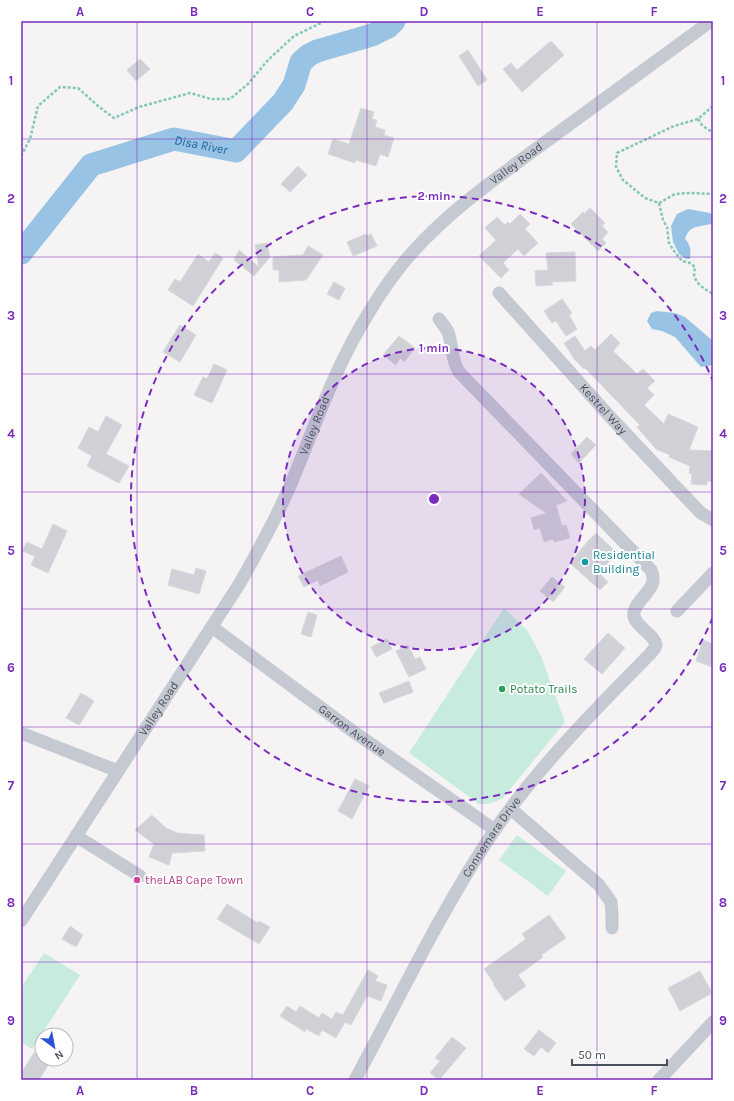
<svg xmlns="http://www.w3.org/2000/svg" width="734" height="1101" viewBox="0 0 734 1101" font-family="Karla,sans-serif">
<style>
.green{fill:#c7ecde}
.water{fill:#98c3e5}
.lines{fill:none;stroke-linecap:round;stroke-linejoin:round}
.river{stroke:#98c3e5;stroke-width:23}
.building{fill:#d0d1d6;stroke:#d7d8dd}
.path{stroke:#82c8b5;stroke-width:2.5;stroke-dasharray:3 2;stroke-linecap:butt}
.minor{stroke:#c5c9d2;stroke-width:13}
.grid{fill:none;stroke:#7b2cbf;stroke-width:1;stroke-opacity:0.55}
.ring{fill:none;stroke:#7b2cbf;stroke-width:2;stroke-dasharray:7 5}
.culture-dot{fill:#0f9aa8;stroke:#fff;stroke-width:1.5}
.leisure-dot{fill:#2e9e5b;stroke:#fff;stroke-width:1.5}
.hotel-dot{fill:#d1479c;stroke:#fff;stroke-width:1.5}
.labels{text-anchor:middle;stroke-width:4;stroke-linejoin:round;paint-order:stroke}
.street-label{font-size:12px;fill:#4c515e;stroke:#fff}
.culture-label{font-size:12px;fill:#0d838f;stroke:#fff;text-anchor:start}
.leisure-label{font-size:12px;fill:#27864d;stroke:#fff;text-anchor:start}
.hotel-label{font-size:12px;fill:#b23c85;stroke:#fff;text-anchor:start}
.water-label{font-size:13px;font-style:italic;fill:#1b67a3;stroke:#fff}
.centre{fill:#7b2cbf;stroke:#fff;stroke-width:2}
.ring-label{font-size:12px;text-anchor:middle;font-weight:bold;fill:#7b2cbf;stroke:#fff;stroke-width:4;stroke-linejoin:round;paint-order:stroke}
.neatline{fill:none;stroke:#7b2cbf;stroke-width:1.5}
.grid-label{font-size:13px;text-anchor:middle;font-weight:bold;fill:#7b2cbf}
</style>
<rect width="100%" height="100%" fill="#f5f3f3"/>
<!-- green -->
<g class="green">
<path d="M504,608l23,22 14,26 24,66 -62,76c-9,5 -15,6 -24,6l-70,-51z"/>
<path d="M517,835l49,36 -18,25 -49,-36z"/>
<path d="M44,953l36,22 -48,74 -11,-7v-54z"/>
</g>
<!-- water -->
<g class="water">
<path d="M688,209l22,4 3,3v7c-12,5 -23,0 -28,16 6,6 6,12 5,20h-4l-7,-5 -6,-12 -2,-16 6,-12z"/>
<path d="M657,311l18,2 10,4 28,24v24l-12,2 -26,-30 -13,-6 -10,-2 -5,-8 4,-8z"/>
</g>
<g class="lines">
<!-- river -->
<path class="river" id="s1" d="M21,253l70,-88 83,-26 62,12 47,-49 11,-17 7,-23 8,-7 8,-4 55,-16 16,-8 6,-6"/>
</g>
<!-- building -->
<g class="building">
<path d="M551,41l13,14 -42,37 -19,-23 8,-6 6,7z"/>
<path d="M468,50l19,30 -9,6 -19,-30z"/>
<path d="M140,59l10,10 -14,12 -9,-11z"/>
<path d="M361,108l13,4 -2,7 5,1 -2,7 10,3 -1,5 10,3 -6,19 -8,-3 -4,12 -20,-6 -1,3 -27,-9 5,-15 16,5z"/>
<path d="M298,166l9,9 -17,17 -9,-8z"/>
<path d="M590,208l15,15 -3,3 6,6 -6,7 4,4 -8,8 -27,-27 12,-12 1,2z"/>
<path d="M520,214l10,10 -5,5 13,14 -14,13 -6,-7 -15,14 6,7 -8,8 -22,-22 17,-16 -11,-12 12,-11 8,8 3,-3 2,2z"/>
<path d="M366,234l1,2 4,-2 6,12 -24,10 -6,-14z"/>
<path d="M267,243l3,14 -16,19 -20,-16 5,-10 20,17 -4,-22z"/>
<path d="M308,246l15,9 -17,25 -27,2v-12h-6v-13l30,-2z"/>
<path d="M575,252l1,29 -25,1 2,3 -17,1 -1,-15 13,-1 -2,-17z"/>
<path d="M215,253l8,5 -30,48 -25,-16 7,-11 5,3 18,-28 11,8z"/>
<path d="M334,282l11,6 -6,12 -12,-6z"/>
<path d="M562,299l10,14 -3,2 8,14 -11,7 -10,-15 -4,2 -8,-12z"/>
<path d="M180,325l16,10 -16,27 -17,-10z"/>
<path d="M611,334l9,9 -7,8 24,23 6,-5 12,12 -8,7 7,7 -10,10 20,19 4,-10 30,13 -9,23 24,1v31l-6,-1v4l-16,-1 1,-10 -3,-1 1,-7 -21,-9 1,-2 -14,-6 -19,-22 3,-2 -55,-57 -1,1 -9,-9 -11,-17 11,-7 10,15 6,-5 4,4z"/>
<path d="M399,336l16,12 -11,14 -4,-4 -4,7 -13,-10z"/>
<path d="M214,364l13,6 -15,33 -18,-8 9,-18 4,2z"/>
<path d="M106,416l16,9 -16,29 23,12 -10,17 -32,-17 5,-10 -14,-8 11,-21 9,5z"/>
<path d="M587,437l9,8 -17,18 -8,-9z"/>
<path d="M541,473l26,28 -11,4 6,21 4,-1 4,13 -16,4 -1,-3 -9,3 -4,-14 -6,2 -3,-12 15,-5 -27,-19z"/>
<path d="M53,524l14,7 -19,42 -17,-8 4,-9 -13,-5 5,-9 15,7z"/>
<path d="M596,533l21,20 -18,20 9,9 -8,8 -30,-27 18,-22z"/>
<path d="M341,556l7,16 -28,14 -2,-6 -14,7 -6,-11z"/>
<path d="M196,568l10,3 -7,23 -31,-9 4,-16 22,6z"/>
<path d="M552,577l13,10 -12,15 -13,-11z"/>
<path d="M308,612l9,3 -6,22 -10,-3z"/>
<path d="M608,633l17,15 -23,26 -18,-15z"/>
<path d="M387,639l5,10 -16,8 -5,-10z"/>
<path d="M703,640l10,4v23l-17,-6z"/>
<path d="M408,645l7,14 5,-2 6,12 -17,8 -13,-26z"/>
<path d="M409,681l4,11 -29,11 -5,-10z"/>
<path d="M81,693l13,8 -15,24 -13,-7z"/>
<path d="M355,779l14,7 -17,33 -14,-8z"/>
<path d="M152,815l14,13 11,5 27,2 1,16 -33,2 -3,12 -20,-8 5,-13 -19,-14z"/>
<path d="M227,904l31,19 1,-2 11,6 -11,17 -42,-25z"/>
<path d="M549,915l17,23 -25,17 2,2 -25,18 8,11 -21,15 -12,-17 1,-1 -10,-14 42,-30 -4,-5z"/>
<path d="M70,926l13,9 -7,12 -14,-8z"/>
<path d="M368,970l10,6 -3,5 12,4 -6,16 -14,-5 -16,29 -6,-3 -9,16 -14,-8 -3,6 -13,-7 -1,3 -25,-16 7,-10 9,6 4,-6 19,12 3,-5 10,6 4,-7 7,3z"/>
<path d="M700,971l12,22 -32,18 -12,-23z"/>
<path d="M539,1030l17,13 -8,10 -7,-6 -7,9 -10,-7z"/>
<path d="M452,1037l14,11 -27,32 -9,-7 10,-12 -5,-3z"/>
<path d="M34,1053l8,4v2h3l5,3 -11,18h-18v-7z"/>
</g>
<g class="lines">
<!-- path -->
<g class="path">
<path d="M713,106l-15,13 -24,7 -57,27 -1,14 7,13 22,18 14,5 16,-9 14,-1 24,1"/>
<path d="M698,119l4,6 11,8"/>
<path d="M21,156l9,-17 8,-33 22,-19 18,1 20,18 16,12 25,-11 51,-14 21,6h19l18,-15 20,-24 26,-24 31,-15"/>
<path d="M659,203l4,17 4,7 2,16 5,8 8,10 8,2 5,4c0,2 -1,4 -1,7 1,10 11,15 19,20"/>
</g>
<!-- minor -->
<g class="minor">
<path id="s2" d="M499,293l114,127 65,69 23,24 12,7"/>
<path d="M677,611l36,-38"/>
<path id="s3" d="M212,627l139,103 144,100"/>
<path d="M21,733l97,38"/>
<path d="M511,809l88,76 12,17 1,13v13"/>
<path d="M76,836l64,40"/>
<path id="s4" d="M21,921l219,-338c19,-34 38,-68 53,-104 23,-56 43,-114 75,-165 12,-20 27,-42 42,-59 41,-47 95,-83 145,-120 52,-38 104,-76 156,-114"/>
<path id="s5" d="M355,1080c45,-83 86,-170 139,-249 45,-65 101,-121 156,-177l5,-6 1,-3c-2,-12 -25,-20 -22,-33 4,-16 26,-23 17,-42l-192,-198c-8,-12 -6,-26 -11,-40 -2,-4 -6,-9 -9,-13"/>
<path d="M659,1080l54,-58"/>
</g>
</g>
<!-- grid -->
<path class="grid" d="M137,21v1059M252,21v1059M367,21v1059M482,21v1059M597,21v1059M21,139h692M21,257h692M21,374h692M21,492h692M21,609h692M21,727h692M21,844h692M21,962h692"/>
<!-- distance rings -->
<circle cx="434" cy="499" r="151" fill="#7b2cbf" fill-opacity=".12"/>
<g class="ring">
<circle cx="434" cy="499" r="151"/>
<path d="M713 617A303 303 0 1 1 713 381"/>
</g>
<!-- markers -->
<circle class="culture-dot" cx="585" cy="562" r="4"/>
<circle class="leisure-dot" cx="502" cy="689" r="4"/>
<circle class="hotel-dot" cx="137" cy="880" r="4"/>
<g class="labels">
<!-- street labels -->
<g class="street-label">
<text dy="4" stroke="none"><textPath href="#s4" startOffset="914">Valley Road</textPath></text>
<text dy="4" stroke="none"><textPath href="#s2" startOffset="156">Kestrel Way</textPath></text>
<text dy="4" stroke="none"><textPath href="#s4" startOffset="577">Valley Road</textPath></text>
<text dy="4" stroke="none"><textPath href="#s4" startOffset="253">Valley Road</textPath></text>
<text dy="4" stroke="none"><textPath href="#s3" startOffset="174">Garron Avenue</textPath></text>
<text dy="4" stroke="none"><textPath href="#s5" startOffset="279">Connemara Drive</textPath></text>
</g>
<!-- culture labels -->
<g class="culture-label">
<text x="593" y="559">Residential<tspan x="593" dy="14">Building</tspan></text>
</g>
<!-- leisure labels -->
<g class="leisure-label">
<text x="510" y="693">Potato Trails</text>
</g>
<!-- hotel labels -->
<g class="hotel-label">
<text x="145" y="884">theLAB Cape Town</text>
</g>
<!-- water labels -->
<g class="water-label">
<text dy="5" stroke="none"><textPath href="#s1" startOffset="227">Disa River</textPath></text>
</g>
</g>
<circle cx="434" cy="499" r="6" class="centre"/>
<g class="ring-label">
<text x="434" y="200">2 min</text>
<text x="434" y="352">1 min</text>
</g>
<!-- border -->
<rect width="734" height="1101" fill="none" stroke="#ffffff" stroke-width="44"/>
<!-- north arrow -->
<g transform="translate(54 1047) rotate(148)"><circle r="19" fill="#ffffff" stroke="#b7b9bf"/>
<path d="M0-3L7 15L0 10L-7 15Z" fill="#2d50d4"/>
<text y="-6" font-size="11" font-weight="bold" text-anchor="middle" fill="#4c515e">N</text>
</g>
<!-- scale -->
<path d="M572 1059v6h95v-6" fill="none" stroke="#4c515e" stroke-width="2"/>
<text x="578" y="1059" font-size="12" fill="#4c515e" stroke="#ffffff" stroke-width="3" paint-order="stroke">50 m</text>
<rect x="22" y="22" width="690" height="1057" class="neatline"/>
<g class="grid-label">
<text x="80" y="16">A</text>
<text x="194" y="16">B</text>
<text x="310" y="16">C</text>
<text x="424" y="16">D</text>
<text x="540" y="16">E</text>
<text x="654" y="16">F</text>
<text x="11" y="85">1</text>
<text x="723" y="85">1</text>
<text x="11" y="203">2</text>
<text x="723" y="203">2</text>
<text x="11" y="320">3</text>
<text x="723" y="320">3</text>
<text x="11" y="438">4</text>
<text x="723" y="438">4</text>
<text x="11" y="555">5</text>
<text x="723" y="555">5</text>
<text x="11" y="672">6</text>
<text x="723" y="672">6</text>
<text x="11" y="790">7</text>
<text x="723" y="790">7</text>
<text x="11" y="907">8</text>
<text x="723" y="907">8</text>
<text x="11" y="1025">9</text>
<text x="723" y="1025">9</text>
<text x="80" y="1095">A</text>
<text x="194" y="1095">B</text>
<text x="310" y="1095">C</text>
<text x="424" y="1095">D</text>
<text x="540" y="1095">E</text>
<text x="654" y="1095">F</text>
</g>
</svg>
